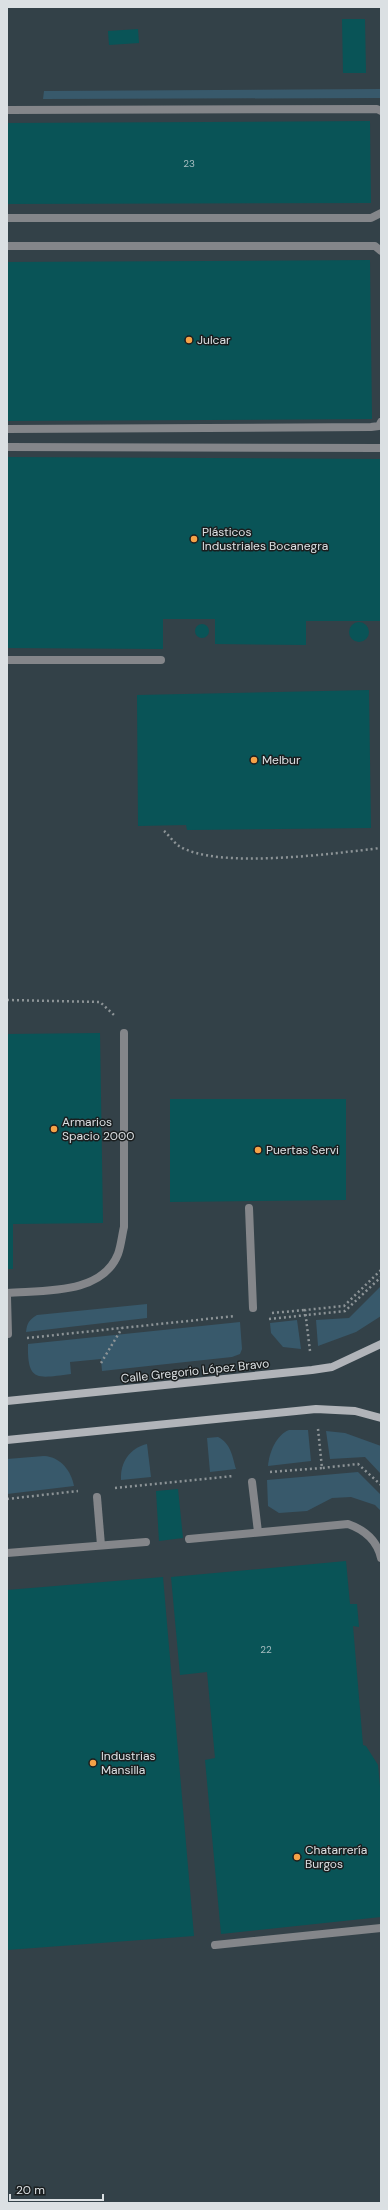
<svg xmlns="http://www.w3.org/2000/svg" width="388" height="2210" viewBox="0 0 388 2210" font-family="'DM Sans',sans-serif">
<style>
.built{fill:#334148}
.green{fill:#38596b}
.building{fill:#095457}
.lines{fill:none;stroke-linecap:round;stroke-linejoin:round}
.path{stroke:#8d9497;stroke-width:2.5;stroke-dasharray:2 3;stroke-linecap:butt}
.lane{stroke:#84868a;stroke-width:8}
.secondary{stroke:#b1b4b9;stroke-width:8}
.poi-dot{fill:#f6a247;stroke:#1a1e1f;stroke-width:1.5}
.labels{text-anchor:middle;stroke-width:3;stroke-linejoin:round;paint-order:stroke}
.number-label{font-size:10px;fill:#a6bdc0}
.poi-label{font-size:12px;fill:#dbe0e3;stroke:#1a1e1f;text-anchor:start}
.street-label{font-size:12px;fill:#dbe0e3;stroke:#1a1e1f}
</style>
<rect width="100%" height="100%" fill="#2f373b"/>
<!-- built -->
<rect class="built" x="7" y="7" width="374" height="2196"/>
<!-- green -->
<g class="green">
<path d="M381,89v9l-338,1 1,-8z"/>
<path d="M381,1286v30l-25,16 -38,14 -2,-26 33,-2z"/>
<path d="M147,1304v14l-121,14c1,-9 3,-12 11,-17z"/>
<path d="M297,1320l4,29 -18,-2 -12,-14 -1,-10z"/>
<path d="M240,1322l2,27 -2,5 -8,3 -130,14 -1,-12 -31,3 1,12c-33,4 -44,9 -43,-30z"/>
<path d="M289,1430h19l3,31 -43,5c1,-13 8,-31 21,-36z"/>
<path d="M326,1431l19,2 36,13v28l-16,-17 -35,2z"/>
<path d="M218,1437c13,7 14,18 18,32l-26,3 -3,-34z"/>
<path d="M147,1444l4,33 -30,3c-1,-18 9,-32 26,-36z"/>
<path d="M44,1456c17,1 27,15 30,30l-67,8v-35z"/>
<path d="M358,1472l23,23v16l-6,-6 -24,-8 -19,1 -25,13 -28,2 -11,-7 -1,-26z"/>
</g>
<!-- building -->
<g class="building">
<path d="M342,19h23l1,54h-23z"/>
<path d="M138,29l1,14 -30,2 -1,-14z"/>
<path d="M370,121l1,82 -364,1v-81z"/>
<path d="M370,260l2,159 -365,2v-159z"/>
<path d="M7,457l374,2v162h-75v24l-91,-1v-25h-52v30l-156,-1z"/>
<circle cx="359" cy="632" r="10"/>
<circle cx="202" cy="631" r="7"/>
<path d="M369,690l2,138 -184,2 -1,-5 -48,1 -1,-131z"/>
<path d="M100,1033l3,190 -90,1v45h-6v-235z"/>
<path d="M170,1099h176v101l-176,2z"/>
<path d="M178,1489l5,49 -24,3 -3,-50z"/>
<path d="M346,1561l4,43h7l2,23 -6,-1 10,119 3,1 12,19 3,32v120l-160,17 -16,-174 10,-2 -8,-86 -27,3 -9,-98z"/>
<path d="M163,1577l31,359 -187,14v-360z"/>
</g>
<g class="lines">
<!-- path -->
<g class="path">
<path d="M164,831c5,4 9,11 15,15 38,24 157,7 202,2"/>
<path d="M7,1000l93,2 14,13"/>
<path d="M272,1313l33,-3"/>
<path d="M269,1319l76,-8 36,-34"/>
<path d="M27,1338l208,-22"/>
<path d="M310,1351l-5,-41 39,-4 37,-36"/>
<path d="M101,1363l21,-35"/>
<path d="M318,1429l4,39 36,-4 23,21"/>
<path d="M270,1472l52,-4"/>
<path d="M115,1488l118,-12"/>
<path d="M7,1499l71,-8"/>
</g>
<!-- lane -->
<g class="lane">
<path d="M7,110l370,-1 4,2"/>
<path d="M7,218h364l10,-5"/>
<path d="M7,246h368l6,5"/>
<path d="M7,429l364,-2 8,-1 2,-4"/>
<path d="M7,447l374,1"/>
<path d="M7,660h154"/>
<path d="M249,1208l4,100"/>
<path d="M7,1293c36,-3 95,2 111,-39 3,-8 4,-19 6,-27v-194"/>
<path d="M7,1297l1,37"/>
<path d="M252,1482l6,50"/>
<path d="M97,1497l4,48"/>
<path d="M189,1539l159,-15c17,6 29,16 33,34"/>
<path d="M7,1553l139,-11"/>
<path d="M215,1945l166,-17"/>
</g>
<!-- secondary -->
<g class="secondary">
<path d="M7,1401l305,-31 20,-3 49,-23"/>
<path d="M7,1440l309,-31 39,2 26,7"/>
</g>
</g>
<!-- markers -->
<g class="poi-dot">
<circle cx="189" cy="340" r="4"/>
<circle cx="194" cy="539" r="4"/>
<circle cx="254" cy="760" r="4"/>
<circle cx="54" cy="1129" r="4"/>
<circle cx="258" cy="1150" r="4"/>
<circle cx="93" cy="1763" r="4"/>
<circle cx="297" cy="1857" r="4"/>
</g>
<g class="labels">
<!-- number labels -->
<g class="number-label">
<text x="189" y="167">23</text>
<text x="266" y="1653">22</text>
</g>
<!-- poi labels -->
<g class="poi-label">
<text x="197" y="344">Julcar</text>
<text x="202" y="536">Plásticos<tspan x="202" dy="14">Industriales Bocanegra</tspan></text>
<text x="262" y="764">Melbur</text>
<text x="62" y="1126">Armarios<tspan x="62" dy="14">Spacio 2000</tspan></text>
<text x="266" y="1154">Puertas Servi</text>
<text x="101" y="1760">Industrias<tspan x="101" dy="14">Mansilla</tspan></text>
<text x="305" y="1854">Chatarrería<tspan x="305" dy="14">Burgos</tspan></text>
</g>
<!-- street labels -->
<g class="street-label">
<text transform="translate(195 1371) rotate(-6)" y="4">Calle Gregorio López Bravo</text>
</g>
</g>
<!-- border -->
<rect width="388" height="2210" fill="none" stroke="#dbe0e3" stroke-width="16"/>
<!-- scale -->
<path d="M10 2194v6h93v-6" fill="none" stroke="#dbe0e3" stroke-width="2"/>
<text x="16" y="2194" font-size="12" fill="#dbe0e3" stroke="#1a1e1f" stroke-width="3" paint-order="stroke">20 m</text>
</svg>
